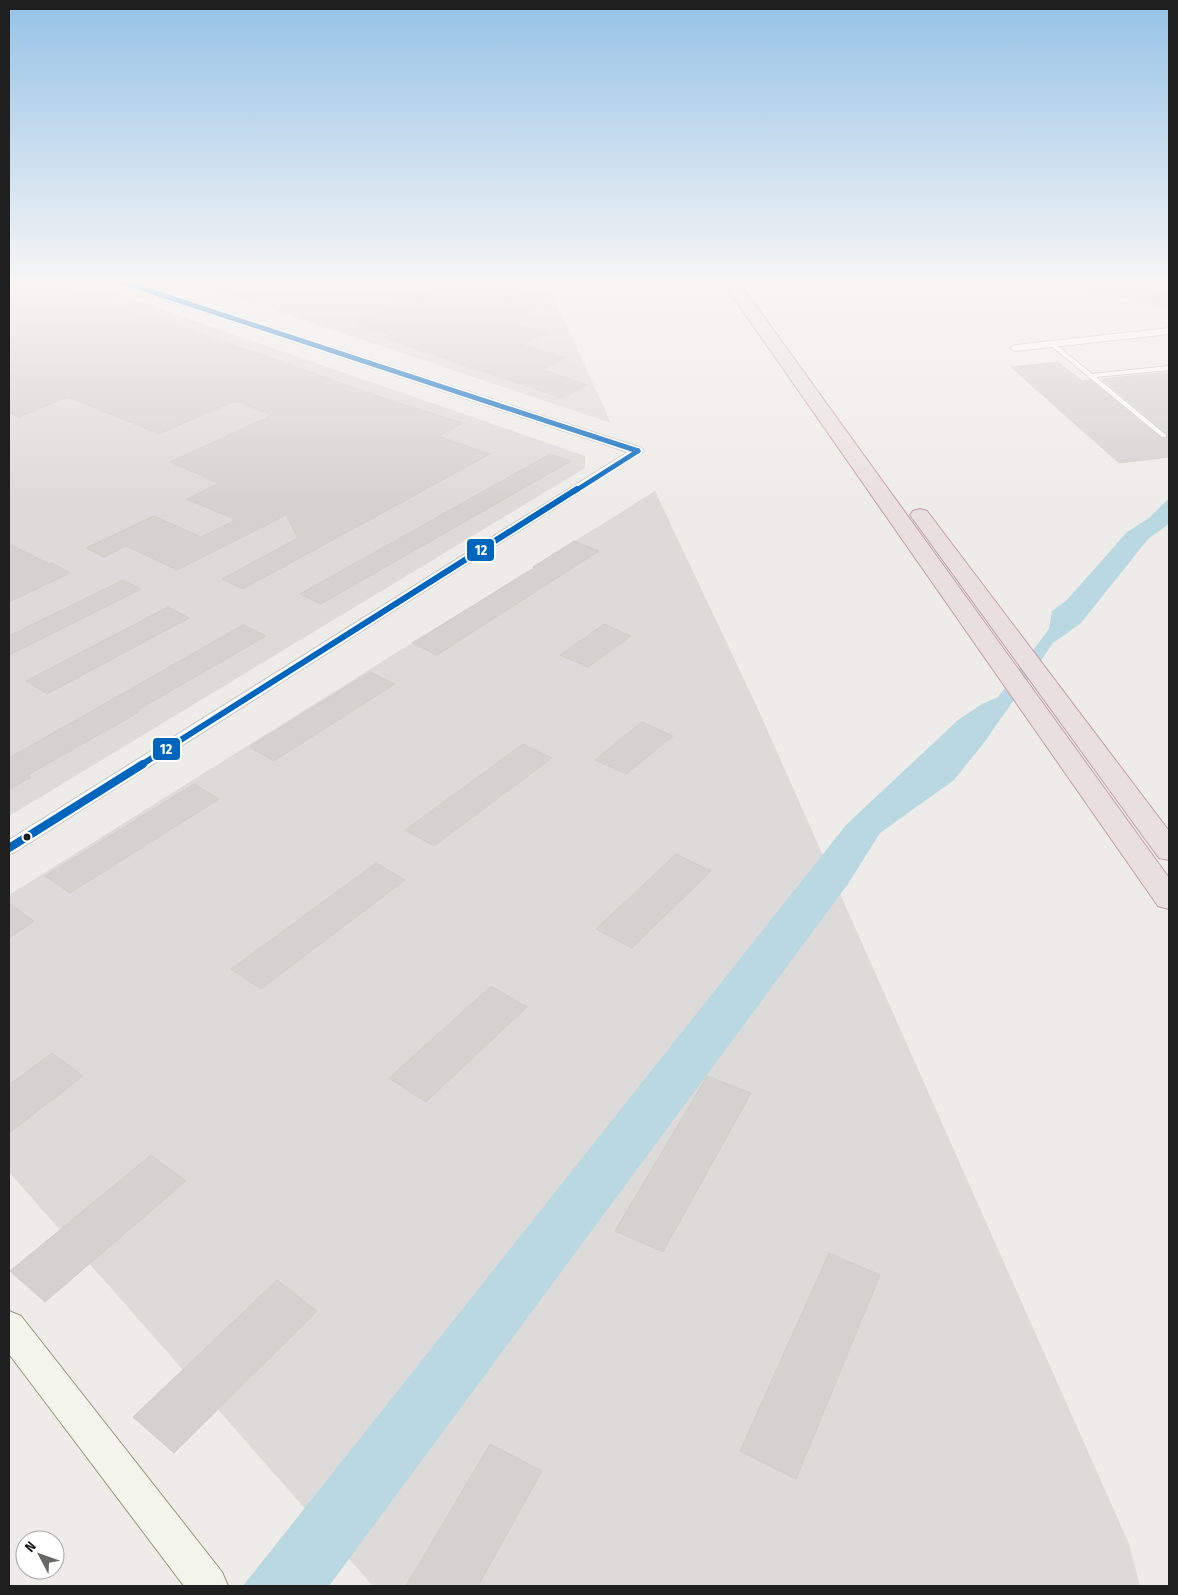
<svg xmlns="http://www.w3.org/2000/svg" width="1178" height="1595" viewBox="0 0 1178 1595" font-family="'Fira Sans Condensed',sans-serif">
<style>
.residential{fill:#dcdbd9}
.water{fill:#bad8e2}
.building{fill:#d4d2cf;stroke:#d1cec9}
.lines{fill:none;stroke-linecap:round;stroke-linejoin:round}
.lane-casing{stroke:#c6c6c4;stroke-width:2}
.street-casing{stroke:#c6c6c4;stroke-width:2}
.secondary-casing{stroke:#96987f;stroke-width:2}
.highway-casing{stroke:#c49ea8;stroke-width:2}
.lane{fill:#fcfcfc;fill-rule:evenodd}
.street{fill:#fcfcfc;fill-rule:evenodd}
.secondary{fill:#f3f4eb;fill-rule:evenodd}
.highway{fill:#eadfe0;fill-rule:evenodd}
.bus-1-far2-casing{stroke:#fff;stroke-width:8}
.bus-1-far1-casing{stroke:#fff;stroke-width:9}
.bus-1-casing{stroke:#fff;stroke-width:12}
.bus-1-far2{stroke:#0065bd;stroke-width:5}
.bus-1-far1{stroke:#0065bd;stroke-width:6}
.bus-1{stroke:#0065bd;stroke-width:8}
.bus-dot{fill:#1f1f1f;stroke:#fff;stroke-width:2}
.line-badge{stroke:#fff;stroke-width:2}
.badge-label{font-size:14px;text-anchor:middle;font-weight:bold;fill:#fff}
</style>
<rect width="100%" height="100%" fill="#edece8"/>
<!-- residential -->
<g class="residential">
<path d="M9,281h70l506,175v12l-576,348z"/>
<path d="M187,281h359l65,142z"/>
<path d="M655,491l102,216 372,837 11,42h-767l-364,-414v-277z"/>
</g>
<!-- water -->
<path class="water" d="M1169,498v26l-21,15 -67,84 -28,20 -67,97 -32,40 -74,53 -32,51 -519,702h-86l603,-761 112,-105 24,-16 16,-7 51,-68 3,-18 14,-10 61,-69 22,-14z"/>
<!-- building -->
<g class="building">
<path d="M25,281h17l111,39 4,-2 235,83 71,22 -25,13 52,18 -247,135 -21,-10 76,-41 -12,-23 -109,55 -51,-24 -22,11 -18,-9 68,-32 47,21 35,-17 -49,-21 32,-16 -49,-21 102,-47 -37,-14 -76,33 -91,-37 -49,20 -10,-4v-127z"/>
<path d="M455,281h80l-29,13 37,11 -36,16 40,12 -25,12 43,13 -22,12 44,15 -25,13 -179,-60 7,-3 -37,-12z"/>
<path d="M1076,281h36l57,13v14l-94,-21z"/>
<path d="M1058,362l24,19 8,-1 72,59 5,-1v-4l-65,-55 67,-7v85l-50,6 -108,-96z"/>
<path d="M550,454l21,7 -250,143 -21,-10z"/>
<path d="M574,541l25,10 -162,104 -25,-12 123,-75 -2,-1z"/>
<path d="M9,544l40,20 3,-1 18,10 -61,29z"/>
<path d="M123,580l18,9 -132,66v-19z"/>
<path d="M168,607l21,11 -142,76 -21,-13z"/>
<path d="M604,624l27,12 -43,31 -28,-12z"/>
<path d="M243,625l23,11 -130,75 3,1 -111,63 3,2 -22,13v-32z"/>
<path d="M370,672l25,12 -121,77 -25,-14z"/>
<path d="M642,722l31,14 -47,38 -31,-14z"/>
<path d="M523,744l29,14 -118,88 -29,-16z"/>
<path d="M194,784l25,15 -149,94 -25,-17z"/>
<path d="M676,854l35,17 -79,77 -36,-19z"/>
<path d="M376,863l29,17 -144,109 -30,-20z"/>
<path d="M9,903l25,18 -25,17z"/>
<path d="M491,986l36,21 -101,95 -37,-24z"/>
<path d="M52,1053l31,23 -74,57v-48z"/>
<path d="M707,1076l44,17 -88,159 -48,-21z"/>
<path d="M151,1155l35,26 -141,121 -35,-31z"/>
<path d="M829,1253l51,22 -84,204 -56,-28z"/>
<path d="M277,1280l40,31 -143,142 -41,-36z"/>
<path d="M490,1444l52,27 -64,115h-72z"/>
</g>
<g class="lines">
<defs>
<path id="lane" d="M1050,343h4l38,31 77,-8v4l-73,7 70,58v2h-4l-112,-92z"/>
<g id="street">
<path d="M114,281h14l514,167 2,3 -629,401 -6,2v-14l619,-388 -513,-169z"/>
<path d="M1169,328v6l-154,17 -5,-3 5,-3z"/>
</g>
<path id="secondary" d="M9,1311l12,5 201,256 6,14h-44l-175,-232z"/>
<g id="highway">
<path d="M722,281h16l431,597v31l-11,-3z"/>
<path d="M920,509l7,2 242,320v29l-10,-2 -246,-339 -3,-4 3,-4z"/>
</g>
</defs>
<!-- lane casing -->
<use href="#lane" class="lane-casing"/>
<!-- street casing -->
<use href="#street" class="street-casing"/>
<!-- secondary casing -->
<use href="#secondary" class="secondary-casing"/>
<!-- highway casing -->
<use href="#highway" class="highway-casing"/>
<!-- lane -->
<use href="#lane" class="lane"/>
<!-- street -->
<use href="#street" class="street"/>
<!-- secondary -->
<use href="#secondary" class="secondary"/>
<!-- highway -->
<use href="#highway" class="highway"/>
<defs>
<g id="bus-1-far2">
<path d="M119,281l519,170"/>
<path d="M575,491l63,-40"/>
</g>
<path id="bus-1-far1" d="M141,765l436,-276"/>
<path id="bus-1" d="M9,848l134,-84"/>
</defs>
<!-- bus-1-far2 casing -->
<use href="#bus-1-far2" class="bus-1-far2-casing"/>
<!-- bus-1-far1 casing -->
<use href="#bus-1-far1" class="bus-1-far1-casing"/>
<!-- bus-1 casing -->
<use href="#bus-1" class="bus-1-casing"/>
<!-- bus-1-far2 -->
<use href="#bus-1-far2" class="bus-1-far2"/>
<!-- bus-1-far1 -->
<use href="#bus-1-far1" class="bus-1-far1"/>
<!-- bus-1 -->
<use href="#bus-1" class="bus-1"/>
</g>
<!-- sky -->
<linearGradient id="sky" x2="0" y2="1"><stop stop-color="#95c2e6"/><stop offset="0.56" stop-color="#f7f6f5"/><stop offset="1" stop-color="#f7f6f5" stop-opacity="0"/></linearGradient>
<rect width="1178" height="504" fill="url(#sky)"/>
<!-- markers -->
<circle class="bus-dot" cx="27" cy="837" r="4.5"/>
<g class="line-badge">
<rect x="466" y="538" width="29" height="24" rx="5" fill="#0065bd"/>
<rect x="152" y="737" width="29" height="24" rx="5" fill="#0065bd"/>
</g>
<g class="badge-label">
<text x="481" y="555">12</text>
<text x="166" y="754">12</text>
</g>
<!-- border -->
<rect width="1178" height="1595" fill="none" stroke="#1f1f1f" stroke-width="20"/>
<!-- north arrow -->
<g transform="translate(40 1555) rotate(311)"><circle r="24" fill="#ffffff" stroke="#a5a5a5"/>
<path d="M0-4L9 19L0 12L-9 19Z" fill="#676765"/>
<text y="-8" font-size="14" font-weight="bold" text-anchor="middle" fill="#1f1f1f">N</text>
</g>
</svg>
